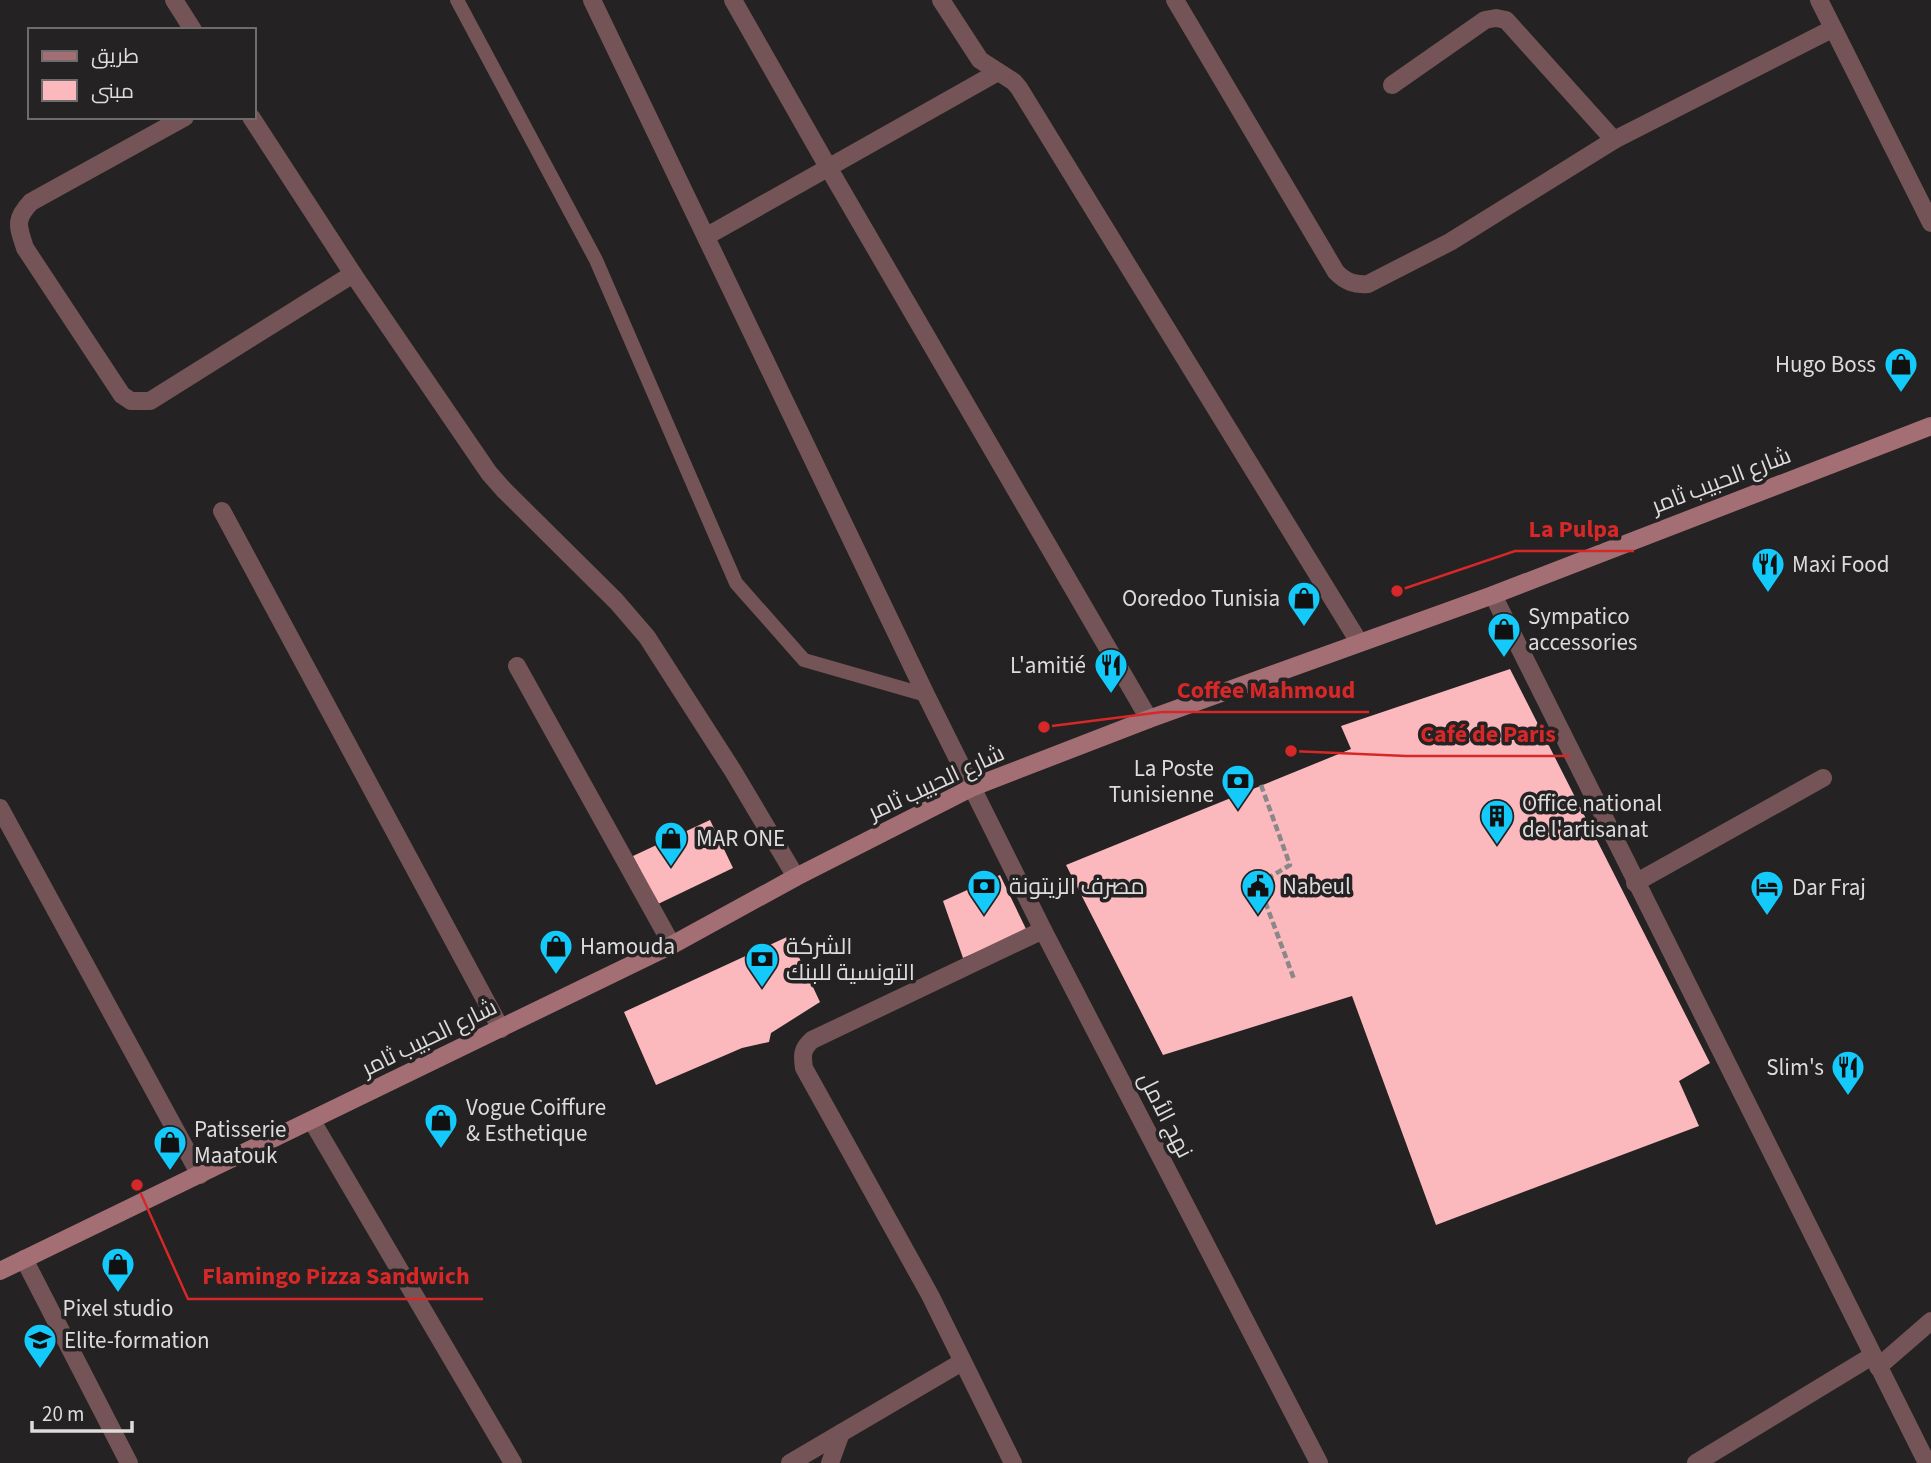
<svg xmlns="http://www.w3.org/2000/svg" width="1931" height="1463" viewBox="0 0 1931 1463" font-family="'Source Sans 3',Cairo,sans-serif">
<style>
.building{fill:#fbb9be}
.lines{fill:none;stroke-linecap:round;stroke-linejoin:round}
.path{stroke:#898787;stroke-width:4.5;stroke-dasharray:7 3.5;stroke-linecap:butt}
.service{stroke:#745456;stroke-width:14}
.pedestrian{stroke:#745456;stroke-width:18}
.minor{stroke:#745456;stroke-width:18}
.secondary{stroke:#a36f74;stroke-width:18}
.labels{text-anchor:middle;stroke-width:7;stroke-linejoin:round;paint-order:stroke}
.poi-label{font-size:23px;fill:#dddbdb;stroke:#242222;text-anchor:start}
.street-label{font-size:23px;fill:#dddbdb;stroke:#242222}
.leader{fill:none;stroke:#d62828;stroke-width:2.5}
.callout-dot{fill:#d62828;stroke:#242222;stroke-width:2.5}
.callout-label{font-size:24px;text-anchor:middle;font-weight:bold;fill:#d62828;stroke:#242222;stroke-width:7;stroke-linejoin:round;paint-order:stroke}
</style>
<rect width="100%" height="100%" fill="#242222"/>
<!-- building -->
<g class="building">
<path d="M1510,669l200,394 -31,18 20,45 -263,99 -84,-229 -189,59 -97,-190 285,-116 -10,-23z"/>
<path d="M710,820l23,48 -75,36 -25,-48z"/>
<path d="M1000,875l27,56 -64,27 -20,-57z"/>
<path d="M789,936l31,66 -49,31 -2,9 -27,6 -86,37 -32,-73z"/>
</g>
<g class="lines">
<!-- path -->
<path class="path" d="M1261,785l29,80 -25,15 1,24 28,75"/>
<!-- service -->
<path class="service" d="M457,0l139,260 140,323 68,77 122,35"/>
<!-- pedestrian -->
<path class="pedestrian" d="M830,1463l11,-30"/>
<!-- minor -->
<g class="minor">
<path d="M174,0l19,30"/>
<path d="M592,0l334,695 117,235 276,533"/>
<path d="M733,0l95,167 321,552"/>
<path d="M941,0l39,60 34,22 5,6 340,554"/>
<path d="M1175,0l161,272c10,10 18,13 32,12l82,-42 164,-102 218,-111"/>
<path d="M1819,0l112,223"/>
<path d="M1392,85l93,-65 11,-2 10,2 108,120"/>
<path d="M185,117l-154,85c-17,18 -13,24 -6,46l97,147 9,6h19l203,-127"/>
<path d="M251,117l102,157 136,199 15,17 112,111 31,36 86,134 63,106"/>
<path d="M707,236l291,-164"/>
<path d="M222,511l279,518"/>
<path d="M1493,595l434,868"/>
<path d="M517,666l155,279"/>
<path d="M0,808l200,367"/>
<path d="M1635,883l188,-105"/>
<path d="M312,1121l201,342"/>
<path d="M24,1259l105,204"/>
<path d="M1878,1367l53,-46"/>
<path d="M790,1463l172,-101"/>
<path d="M1013,1463l-83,-168 -126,-227c-2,-13 -2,-19 8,-28l231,-110"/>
<path d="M1696,1463l176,-107"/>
</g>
<!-- secondary -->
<path class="secondary" d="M0,1271l672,-326 124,-68 177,-90 176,-68 344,-124 438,-169"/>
</g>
<!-- icons -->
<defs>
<symbol id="shop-pin" viewBox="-11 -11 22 30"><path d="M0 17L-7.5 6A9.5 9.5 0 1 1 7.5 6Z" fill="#13cafb" stroke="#242222"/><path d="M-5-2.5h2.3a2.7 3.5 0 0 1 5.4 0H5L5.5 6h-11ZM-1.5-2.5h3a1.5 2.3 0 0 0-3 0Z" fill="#111"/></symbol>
<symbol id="restaurant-pin" viewBox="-11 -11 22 30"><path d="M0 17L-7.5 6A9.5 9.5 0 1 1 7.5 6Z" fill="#13cafb" stroke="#242222"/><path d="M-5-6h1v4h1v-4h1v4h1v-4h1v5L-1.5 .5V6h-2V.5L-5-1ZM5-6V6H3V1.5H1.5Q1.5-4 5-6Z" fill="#111"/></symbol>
<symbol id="bank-pin" viewBox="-11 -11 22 30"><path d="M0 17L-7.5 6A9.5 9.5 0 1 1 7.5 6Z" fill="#13cafb" stroke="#242222"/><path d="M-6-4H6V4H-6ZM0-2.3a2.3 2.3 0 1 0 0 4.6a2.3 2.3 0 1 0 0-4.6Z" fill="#111"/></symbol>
<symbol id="building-pin" viewBox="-11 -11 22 30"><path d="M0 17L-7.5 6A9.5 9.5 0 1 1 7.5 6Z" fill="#13cafb" stroke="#242222"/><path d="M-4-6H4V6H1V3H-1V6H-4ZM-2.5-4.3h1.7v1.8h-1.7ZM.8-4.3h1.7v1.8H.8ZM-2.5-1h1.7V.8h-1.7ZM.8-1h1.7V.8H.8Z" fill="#111"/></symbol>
<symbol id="civic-pin" viewBox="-11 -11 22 30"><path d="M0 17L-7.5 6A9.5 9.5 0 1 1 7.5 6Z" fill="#13cafb" stroke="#242222"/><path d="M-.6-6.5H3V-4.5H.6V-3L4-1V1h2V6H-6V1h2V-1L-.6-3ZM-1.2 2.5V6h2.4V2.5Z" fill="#111"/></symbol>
<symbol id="hotel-pin" viewBox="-11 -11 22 30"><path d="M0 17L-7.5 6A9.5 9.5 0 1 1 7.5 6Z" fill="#13cafb" stroke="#242222"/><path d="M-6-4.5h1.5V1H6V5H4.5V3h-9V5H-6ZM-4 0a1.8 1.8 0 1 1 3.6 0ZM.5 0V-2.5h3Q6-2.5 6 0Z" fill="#111"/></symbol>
<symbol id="university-pin" viewBox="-11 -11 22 30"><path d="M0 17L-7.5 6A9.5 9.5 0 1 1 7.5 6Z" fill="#13cafb" stroke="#242222"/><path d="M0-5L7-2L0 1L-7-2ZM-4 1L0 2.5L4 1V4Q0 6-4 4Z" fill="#111"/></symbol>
</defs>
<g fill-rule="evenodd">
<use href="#shop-pin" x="1882" y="345" width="38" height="52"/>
<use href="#restaurant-pin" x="1749" y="545" width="38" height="52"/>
<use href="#shop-pin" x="1285" y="579" width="38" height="52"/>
<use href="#shop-pin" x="1485" y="610" width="38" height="52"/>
<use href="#restaurant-pin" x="1092" y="646" width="38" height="52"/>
<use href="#bank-pin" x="1219" y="762" width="38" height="52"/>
<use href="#building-pin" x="1478" y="797" width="38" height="52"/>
<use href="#shop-pin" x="652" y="819" width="38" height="52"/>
<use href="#bank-pin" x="965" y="867" width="38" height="52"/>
<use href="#civic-pin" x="1239" y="867" width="38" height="52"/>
<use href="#hotel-pin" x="1748" y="868" width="38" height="52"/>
<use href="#shop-pin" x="537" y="927" width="38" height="52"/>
<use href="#bank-pin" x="743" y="940" width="38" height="52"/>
<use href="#restaurant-pin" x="1829" y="1048" width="38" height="52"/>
<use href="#shop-pin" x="422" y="1101" width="38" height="52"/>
<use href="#shop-pin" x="151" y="1123" width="38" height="52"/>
<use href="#shop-pin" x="99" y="1245" width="38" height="52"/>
<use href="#university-pin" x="21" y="1321" width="38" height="52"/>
</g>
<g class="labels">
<!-- poi labels -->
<g class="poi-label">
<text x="1876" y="372" text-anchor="end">Hugo Boss</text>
<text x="1792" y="572">Maxi Food</text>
<text x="1280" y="606" text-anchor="end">Ooredoo Tunisia</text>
<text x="1528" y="624">Sympatico<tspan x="1528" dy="26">accessories</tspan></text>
<text x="1086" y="673" text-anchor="end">L'amitié</text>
<text x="1214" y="776" text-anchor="end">La Poste<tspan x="1214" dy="26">Tunisienne</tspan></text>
<text x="1522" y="811">Office national<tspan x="1522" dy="26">de l'artisanat</tspan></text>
<text x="696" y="846">MAR ONE</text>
<text x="1009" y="894">مصرف الزيتونة</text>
<text x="1282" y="894">Nabeul</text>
<text x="1792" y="895">Dar Fraj</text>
<text x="580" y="954">Hamouda</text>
<text x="786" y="954">الشركة<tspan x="786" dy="26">التونسية للبنك</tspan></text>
<text x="1824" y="1075" text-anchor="end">Slim's</text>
<text x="466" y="1115">Vogue Coiffure<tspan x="466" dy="26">&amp; Esthetique</tspan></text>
<text x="194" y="1137">Patisserie<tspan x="194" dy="26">Maatouk</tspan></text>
<text x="118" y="1316" text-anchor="middle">Pixel studio</text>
<text x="64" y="1348">Elite-formation</text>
</g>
<!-- street labels -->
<g class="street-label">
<text transform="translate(1721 480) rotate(-21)" y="8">شارع الحبيب ثامر</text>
<text transform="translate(936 782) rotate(-25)" y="8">شارع الحبيب ثامر</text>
<text transform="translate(429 1037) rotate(-26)" y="8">شارع الحبيب ثامر</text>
<text transform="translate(1166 1115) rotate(63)" y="8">نهج الأمل</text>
</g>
</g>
<!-- callouts -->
<path class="leader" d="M1397 591L1515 551H1634M1044 727L1162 712H1369M1291 751L1406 756H1570M137 1185L188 1299H483"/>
<g class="callout-dot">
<circle cx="1397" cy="591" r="7"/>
<circle cx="1044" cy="727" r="7"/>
<circle cx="1291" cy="751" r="7"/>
<circle cx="137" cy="1185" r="7"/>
</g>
<g class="callout-label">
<text x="1574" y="537">La Pulpa</text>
<text x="1266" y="698">Coffee Mahmoud</text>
<text x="1488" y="742">Café de Paris</text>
<text x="336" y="1284">Flamingo Pizza Sandwich</text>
</g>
<!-- legend -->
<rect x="28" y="28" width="228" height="91" fill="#242222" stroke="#6e6c6c" stroke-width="2"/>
<rect x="42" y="51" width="35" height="10" fill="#a36f74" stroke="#6e6c6c" stroke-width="2"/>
<text x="91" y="63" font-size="21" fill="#dddbdb">طريق</text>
<rect x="42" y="80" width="35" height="21" fill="#fbb9be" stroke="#6e6c6c" stroke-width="2"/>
<text x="91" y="98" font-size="21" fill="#dddbdb">مبنى</text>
<!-- scale -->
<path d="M32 1421v10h100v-10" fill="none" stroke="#dddbdb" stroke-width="3.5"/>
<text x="42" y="1421" font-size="21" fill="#dddbdb" stroke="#242222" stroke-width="5" paint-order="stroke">20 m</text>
</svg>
